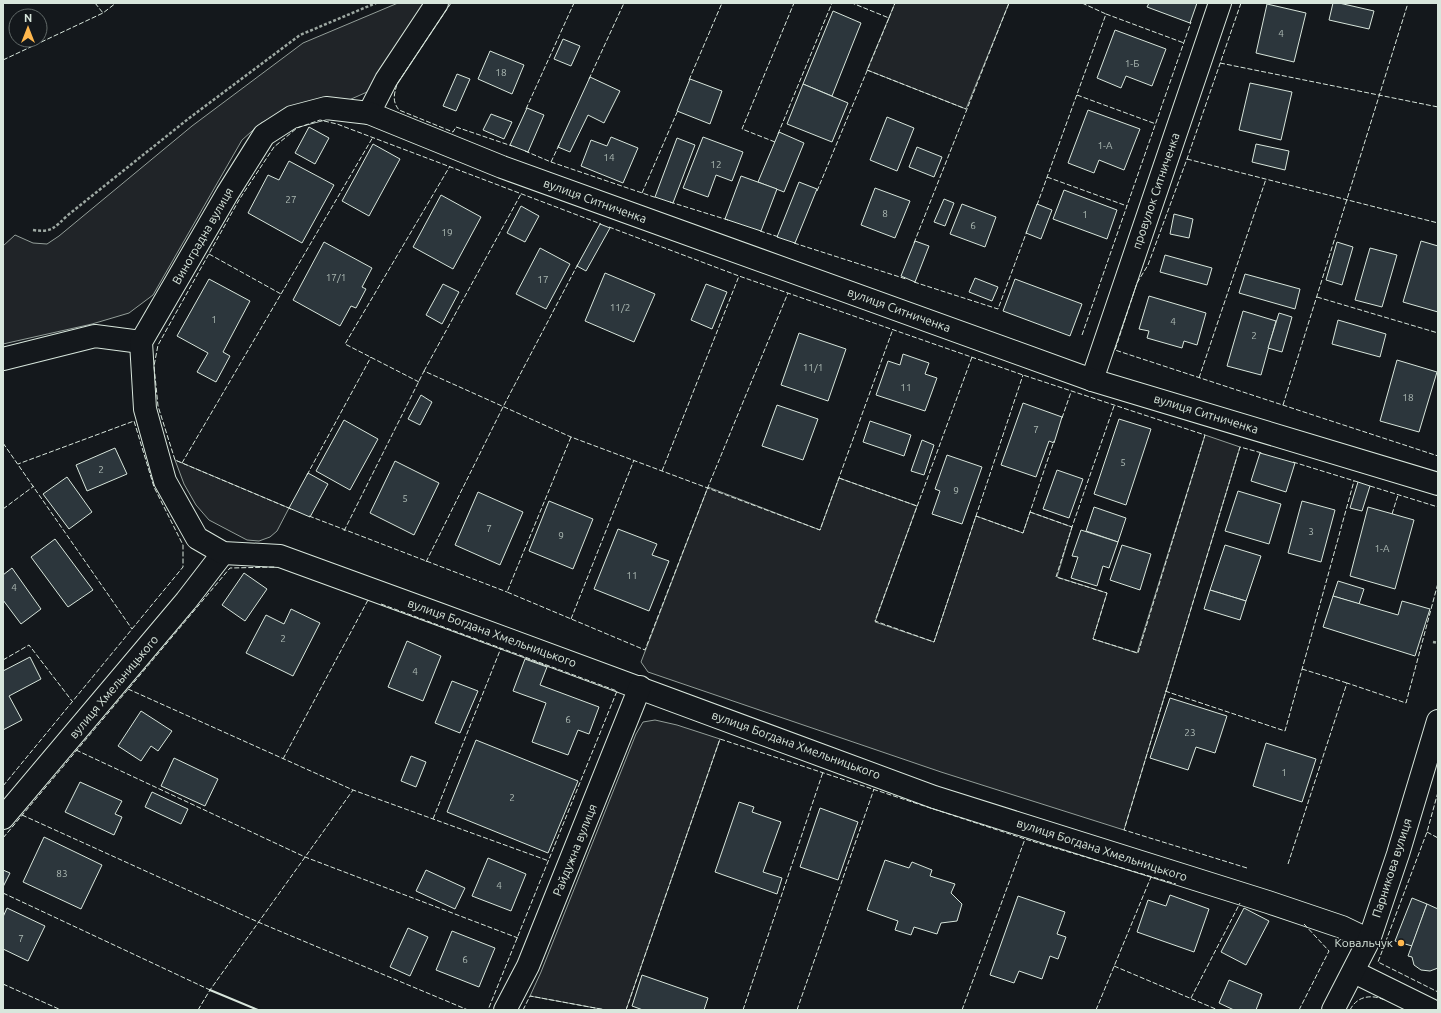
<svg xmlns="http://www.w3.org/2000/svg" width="1441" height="1013" viewBox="0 0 1441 1013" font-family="Ubuntu,sans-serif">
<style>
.green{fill:#202428;stroke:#939e99}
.building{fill:#2c363c;stroke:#d8e6dc}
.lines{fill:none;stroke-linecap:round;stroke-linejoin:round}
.minor-casing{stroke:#d8e6dc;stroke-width:24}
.path{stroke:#9da8a2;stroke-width:2.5;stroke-dasharray:3 2;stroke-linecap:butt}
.minor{stroke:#14181c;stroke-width:22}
.fence{stroke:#d8e6dc;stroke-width:1;stroke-dasharray:5 2;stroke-linecap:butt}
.wall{stroke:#d8e6dc;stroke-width:2}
.poi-dot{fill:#ffb74d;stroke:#14181c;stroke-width:1.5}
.labels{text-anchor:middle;stroke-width:3;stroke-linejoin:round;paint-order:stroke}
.number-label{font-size:10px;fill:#adbab4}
.street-label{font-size:12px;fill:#d8e6dc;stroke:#14181c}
.poi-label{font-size:12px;fill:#d8e6dc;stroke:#14181c;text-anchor:end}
</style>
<rect width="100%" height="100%" fill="#14181c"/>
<!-- green -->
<g class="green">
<path d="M398,3h32l-47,71 -16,18 -18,8 -60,9 -28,14 -19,17 -89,155 -24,18 -37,11 -89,20v-98l12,-11 18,8 14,1 12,-8 133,-110 111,-83z"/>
<path d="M895,3h114l-43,106 -99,-39z"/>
<path d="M1205,435l35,12 -116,383 -183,-58 -293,-100 -7,-10 67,-175 112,43 19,-52 78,28 -42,116 59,20 42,-126 47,17 7,-21 42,15 -15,50 50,16 -14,46 44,14z"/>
<path d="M175,460l114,48 -12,23 -7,6 -11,4 -12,-1 -38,-20 -13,-15 -12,-21z"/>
<path d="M655,720l22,5 43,14 -94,271h-20l-76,-14 11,-24 95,-238 7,-12z"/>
</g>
<!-- building -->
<g class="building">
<path d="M1149,3h48l-7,20 -43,-16z"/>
<path d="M1333,3h6l35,8 -5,18 -40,-9z"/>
<path d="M1267,4l39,9 -12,49 -38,-9z"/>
<path d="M833,11l28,12 -29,73 -29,-12z"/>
<path d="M1115,30l51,19 -14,37 -26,-10 -5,12 -24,-10z"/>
<path d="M563,39l17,7 -9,20 -17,-7z"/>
<path d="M490,51l34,14 -12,29 -34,-15z"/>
<path d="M457,74l13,5 -14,32 -13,-5z"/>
<path d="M590,77l30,14 -16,32 -16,-8 -18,37 -12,-5z"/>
<path d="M690,79l32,12 -12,33 -33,-13z"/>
<path d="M1250,83l42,9 -11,48 -42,-10z"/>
<path d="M803,84l45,19 -16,39 -45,-18z"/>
<path d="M527,108l17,7 -16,37 -18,-7z"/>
<path d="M1088,110l52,19 -16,41 -25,-10 -5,13 -26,-10z"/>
<path d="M491,114l21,8 -8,17 -21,-9z"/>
<path d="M887,117l27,11 -17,43 -27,-11z"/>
<path d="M309,127l20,11 -14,26 -20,-11z"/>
<path d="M779,132l25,11 -20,49 -26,-10z"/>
<path d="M611,137l27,11 -15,35 -42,-17 10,-26 16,6z"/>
<path d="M703,137l40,15 -11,29 -16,-6 -8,22 -25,-9z"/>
<path d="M677,138l18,7 -22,58 -18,-6z"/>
<path d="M373,144l27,15 -31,57 -27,-15z"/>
<path d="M1256,144l33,7 -4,19 -33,-8z"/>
<path d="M917,147l25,10 -8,20 -25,-10z"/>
<path d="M289,161l45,24 -32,58 -54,-30 20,-38 11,5z"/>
<path d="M741,176l36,13 -16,42 -36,-12z"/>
<path d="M799,182l18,7 -22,54 -18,-6z"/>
<path d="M875,188l35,13 -15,37 -34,-13z"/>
<path d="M1064,190l53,20 -10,29 -54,-20z"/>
<path d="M441,195l40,22 -28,52 -40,-22z"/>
<path d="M944,199l10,4 -9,23 -11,-4z"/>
<path d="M962,204l34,13 -11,30 -35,-13z"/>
<path d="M1037,204l15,6 -11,29 -15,-6z"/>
<path d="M521,206l18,10 -14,26 -18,-9z"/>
<path d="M1174,214l19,5 -4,19 -19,-4z"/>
<path d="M600,224l10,4 -24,43 -9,-5z"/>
<path d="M915,241l14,5 -14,36 -14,-6z"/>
<path d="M1421,241l17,5v66l-35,-10z"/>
<path d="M324,242l48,26 -10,19 4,2 -10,19 -5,-2 -11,20 -47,-26z"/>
<path d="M1337,242l16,5 -11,38 -16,-5z"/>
<path d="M540,248l30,16 -24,45 -30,-15z"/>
<path d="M1370,248l27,7 -15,52 -27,-7z"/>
<path d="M1165,255l47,13 -5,17 -47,-13z"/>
<path d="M605,273l50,21 -21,48 -49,-21z"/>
<path d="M1245,274l55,15 -5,20 -56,-16z"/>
<path d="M975,278l23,9 -6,14 -23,-9z"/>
<path d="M209,279l41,22 -27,51 7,4 -14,26 -19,-10 11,-19 -31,-17z"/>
<path d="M1015,279l67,25 -12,32 -67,-25z"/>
<path d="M443,284l16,8 -17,32 -16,-9z"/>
<path d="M706,284l21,8 -15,37 -21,-9z"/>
<path d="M1149,296l57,17 -9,32 -13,-4 -2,7 -35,-10 2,-7 -10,-2z"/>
<path d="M1243,311l33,10 -15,54 -34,-9z"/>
<path d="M1279,313l13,4 -10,35 -14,-4z"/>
<path d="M1338,320l48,14 -6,23 -48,-13z"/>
<path d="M799,333l47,16 -18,52 -47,-16z"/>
<path d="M903,354l26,9 -4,11 12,4 -12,33 -49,-16 12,-34 12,4z"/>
<path d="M1397,360l40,12 -18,60 -39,-11z"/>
<path d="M421,395l11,7 -12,23 -12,-6z"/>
<path d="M1023,403l39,14 -8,26 -5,-2 -13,36 -35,-12z"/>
<path d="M777,405l41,14 -15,41 -41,-14z"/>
<path d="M1119,419l32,10 -25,76 -32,-11z"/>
<path d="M344,420l34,19 -28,51 -34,-19z"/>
<path d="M870,421l41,14 -7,21 -41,-14z"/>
<path d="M922,440l12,5 -10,30 -13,-4z"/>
<path d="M115,448l12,26 -40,17 -11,-26z"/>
<path d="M1260,453l35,10 -9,29 -35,-11z"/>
<path d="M947,455l35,12 -20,57 -30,-10 8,-23 -5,-2z"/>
<path d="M395,461l44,22 -25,52 -44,-22z"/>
<path d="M1057,470l26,9 -14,39 -26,-9z"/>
<path d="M308,473l20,11 -18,33 -21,-9z"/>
<path d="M67,477l25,35 -23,17 -26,-35z"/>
<path d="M1358,482l12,4 -8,25 -12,-3z"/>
<path d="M1238,491l43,13 -12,40 -44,-13z"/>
<path d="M478,492l45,20 -23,53 -45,-20z"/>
<path d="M549,501l44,18 -20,50 -44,-18z"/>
<path d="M1302,501l33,9 -14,52 -33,-9z"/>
<path d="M1094,507l32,11 -8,24 -32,-11z"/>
<path d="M1368,507l46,13 -19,69 -45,-13z"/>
<path d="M618,529l39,15 -5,11 17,6 -20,50 -55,-22z"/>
<path d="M1081,530l37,12 -9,26 -6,-2 -6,20 -26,-8 7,-21 -6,-1z"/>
<path d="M55,539l38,51 -25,17 -37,-50z"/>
<path d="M1122,545l29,9 -11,36 -30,-10z"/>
<path d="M1225,545l36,11 -15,45 -36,-11z"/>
<path d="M12,568l29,41 -20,15 -18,-24v-25z"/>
<path d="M244,573l23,16 -22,32 -23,-16z"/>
<path d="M1338,581l26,8 -5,15 -26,-8z"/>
<path d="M1210,590l36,11 -6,19 -36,-11z"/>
<path d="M1333,596l65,19 4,-14 28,8 -15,47 -92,-29z"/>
<path d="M291,609l29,14 -27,53 -47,-23 20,-38 18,9z"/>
<path d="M407,641l34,15 -18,45 -35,-14z"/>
<path d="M30,657l11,22 -32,17 13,24 -19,10v-59z"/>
<path d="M525,659l22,8 -7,18 59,22 -10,27 -11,-4 -10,25 -36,-13 14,-39 -33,-12z"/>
<path d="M452,681l26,10 -18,42 -25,-10z"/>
<path d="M1170,698l57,18 -12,37 -19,-6 -8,23 -38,-12z"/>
<path d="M141,711l31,20 -14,20 -7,-5 -10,15 -23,-15z"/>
<path d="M476,740l102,41 -30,72 -101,-41z"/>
<path d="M1266,743l50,16 -14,43 -49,-16z"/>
<path d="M411,756l15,6 -10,25 -15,-6z"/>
<path d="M174,758l44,21 -13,27 -44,-20z"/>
<path d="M80,782l42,19 -7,13 7,3 -8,18 -49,-23z"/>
<path d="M152,792l36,17 -7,15 -36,-17z"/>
<path d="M739,802l15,5 -2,5 29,10 -18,50 19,6 -5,16 -62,-22z"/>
<path d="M820,808l38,14 -20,58 -38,-13z"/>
<path d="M44,837l58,28 -21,44 -58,-27z"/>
<path d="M488,858l38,16 -15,37 -39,-15z"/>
<path d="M885,860l24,8 3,-6 20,8 -2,6 25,8 -4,9 11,11 -5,17 -16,2 -4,11 -23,-7 -3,8 -16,-5 3,-9 -31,-11z"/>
<path d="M3,870l7,3 -7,14z"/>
<path d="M426,870l39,18 -10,21 -39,-18z"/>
<path d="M1170,895l39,14 -15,43 -57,-20 11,-32 18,6z"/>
<path d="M1018,896l47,16 -8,22 9,3 -8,22 -8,-3 -8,23 -23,-8 -5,12 -24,-8z"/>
<path d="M1412,898l15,6 -15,42 -17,-5z"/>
<path d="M1427,904l11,5v59l-8,3 -9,-1 -7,-5 -2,-8 -4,-1z"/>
<path d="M7,908l38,18 -17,35 -25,-12v-32z"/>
<path d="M1244,908l25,13 -23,44 -25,-13z"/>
<path d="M408,928l20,9 -18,39 -20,-9z"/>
<path d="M452,931l43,17 -16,39 -43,-17z"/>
<path d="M642,975l66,23 -4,12h-61l-11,-4z"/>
<path d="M1229,980l33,14 -6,16h-22l-15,-7z"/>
</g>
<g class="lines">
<defs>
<g id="minor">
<path d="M369,113l17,-33 51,-77"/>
<path d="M3,359l92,-23 46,6"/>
<path d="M1092,380l128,-377"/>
<path d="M3,818l183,-217 37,-48"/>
<path d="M1369,940l-27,-13 -74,-25 -334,-105 -495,-183 -159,-58 -57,-3 -26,-15 -32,-57 -20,-72 -4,-67 86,-148 37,-59 28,-18 34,-9 43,5 133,54 590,213 346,104"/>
<path d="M1354,972l77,38"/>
<path d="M505,1010l23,-44 112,-279"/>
<path d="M1333,1010l36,-70 29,-86 40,-133"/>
</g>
</defs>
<!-- minor casing -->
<use href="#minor" class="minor-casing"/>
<!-- path -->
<g class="path">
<path d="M33,230c19,3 22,-3 35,-15l120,-96 112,-84 76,-32"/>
<path d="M1433,642l5,1"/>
</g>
<!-- minor -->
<use href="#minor" class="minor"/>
<!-- fence -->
<g class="fence">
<path d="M95,3l8,10"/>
<path d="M451,3l-54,81c-3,11 -5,17 2,26l54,22 3,-5 56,19"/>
<path d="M1082,3l24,11"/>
<path d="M1241,3l-54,156 -39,106 -11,18 -22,67 323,106"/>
<path d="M889,18l6,-15"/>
<path d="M3,60l100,-47 13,-10"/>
<path d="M1220,63l218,44"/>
<path d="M867,70l99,39"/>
<path d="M589,79l35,-76"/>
<path d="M689,80l33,-77"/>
<path d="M1077,95l79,29"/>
<path d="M526,109l48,-106"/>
<path d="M778,134l54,-131"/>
<path d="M775,142l-33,-13 52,-126"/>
<path d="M525,151l26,11 106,36"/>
<path d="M1187,159l251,64"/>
<path d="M551,162l8,-17"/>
<path d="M1047,177l80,29"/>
<path d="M817,191l72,-173 -37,-15"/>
<path d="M642,193l36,-83"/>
<path d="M670,202l58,18"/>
<path d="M1037,205l69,-191 78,29"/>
<path d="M609,227l130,49 284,99 182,60 -67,218 -45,-14 14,-46 -51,-16 16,-50"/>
<path d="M760,231l19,6"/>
<path d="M794,243l112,36"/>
<path d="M914,243l95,-240"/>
<path d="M209,254l72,40"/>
<path d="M914,282l84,27 29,-78"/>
<path d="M1317,297l121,36"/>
<path d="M1082,335l109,-313"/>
<path d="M972,357l-97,264 59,21 89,-267"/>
<path d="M424,371l97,-177"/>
<path d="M1199,378l67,-199"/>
<path d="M419,382l-74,-38 105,-178"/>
<path d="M1283,405l125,-402"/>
<path d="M1062,418l9,-26"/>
<path d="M571,437l-64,155 138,58 63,-163 80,-194"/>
<path d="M3,443l129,186"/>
<path d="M1293,462l65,20"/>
<path d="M182,463l191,-326"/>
<path d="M662,471l77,-195"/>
<path d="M307,475l64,-118"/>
<path d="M839,478l78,28"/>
<path d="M1370,486l68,21"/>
<path d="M3,509l31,-23"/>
<path d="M291,509l-116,-49 -17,-54 -4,-40 4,-21 81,-145 35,-53 23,-19 23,-8 17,4 264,100"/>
<path d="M1030,512l42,15 42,-121"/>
<path d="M1392,514l6,-19"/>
<path d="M309,516l198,76"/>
<path d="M976,517v-1l47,17 31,-92"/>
<path d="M344,531l80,-160 147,66 249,93 73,-201"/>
<path d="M426,562l77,-155 75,-143"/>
<path d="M381,604l236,87 -129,319"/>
<path d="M571,619l63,-159"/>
<path d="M3,660l26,-15 43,56"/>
<path d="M1302,669l45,14"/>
<path d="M128,689l225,101 196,71"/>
<path d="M1165,691l120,40 69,-250"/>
<path d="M76,750l229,107 213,81"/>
<path d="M283,759l85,-159"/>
<path d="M3,786l180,-219v-22l-29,-58 -20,-66 -116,43"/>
<path d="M1438,792l-11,40 -49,130 60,30"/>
<path d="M22,815l236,107 210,88"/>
<path d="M433,819l68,-171"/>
<path d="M1427,832l11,6"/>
<path d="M3,838l227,-270 46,-1"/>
<path d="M1288,864l59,-181 59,20 32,-120"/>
<path d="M1247,868l-123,-38 116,-383 22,6"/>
<path d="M3,893l207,97"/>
<path d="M1114,966l104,44"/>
<path d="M3,984l58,26"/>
<path d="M1191,998l49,-95"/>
<path d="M198,1010l12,-20 143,-200"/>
<path d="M523,1010l7,-14 76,14"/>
<path d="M626,1010l94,-271 305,100 151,45"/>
<path d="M743,1010l80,-238"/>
<path d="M797,1010l77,-221"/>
<path d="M962,1010l63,-171"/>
<path d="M1096,1010l55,-133"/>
<path d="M1299,1010l30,-59 -25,-27"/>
<path d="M1350,1010c7,-14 21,-16 35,-10"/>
</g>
<!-- wall -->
<path class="wall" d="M210,990l48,20"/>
</g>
<!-- markers -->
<circle class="poi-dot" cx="1401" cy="943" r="4"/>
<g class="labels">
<!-- number labels -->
<g class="number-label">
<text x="1281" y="37">4</text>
<text x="1132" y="67">1-Б</text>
<text x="501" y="76">18</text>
<text x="1105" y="149">1-А</text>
<text x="609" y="161">14</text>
<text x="716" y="168">12</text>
<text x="291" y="203">27</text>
<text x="885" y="217">8</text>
<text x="1085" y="218">1</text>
<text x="973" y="229">6</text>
<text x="447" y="236">19</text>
<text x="336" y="281">17/1</text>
<text x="543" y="283">17</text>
<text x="620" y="311">11/2</text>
<text x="214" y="323">1</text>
<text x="1173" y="325">4</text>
<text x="1254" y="339">2</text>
<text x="813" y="371">11/1</text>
<text x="906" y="391">11</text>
<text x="1408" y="401">18</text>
<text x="1036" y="433">7</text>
<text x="1123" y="466">5</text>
<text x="101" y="473">2</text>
<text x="956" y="494">9</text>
<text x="405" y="502">5</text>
<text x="489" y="532">7</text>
<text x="1311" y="535">3</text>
<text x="561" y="539">9</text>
<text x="1382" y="552">1-А</text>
<text x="632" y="579">11</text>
<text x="14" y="591">4</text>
<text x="283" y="642">2</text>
<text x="415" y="675">4</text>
<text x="568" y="723">6</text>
<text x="1190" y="736">23</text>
<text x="1284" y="776">1</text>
<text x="512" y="801">2</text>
<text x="62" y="877">83</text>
<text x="499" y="889">4</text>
<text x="21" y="942">7</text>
<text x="465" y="963">6</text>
</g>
<!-- street labels -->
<g class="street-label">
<text transform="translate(1156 191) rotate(-71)" y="4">провулок Ситниченка</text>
<text transform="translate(595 201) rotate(20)" y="4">вулиця Ситниченка</text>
<text transform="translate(203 236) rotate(-60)" y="4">Виноградна вулиця</text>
<text transform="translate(899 310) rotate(20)" y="4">вулиця Ситниченка</text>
<text transform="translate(1206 414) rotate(17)" y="4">вулиця Ситниченка</text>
<text transform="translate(492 633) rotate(20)" y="4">вулиця Богдана Хмельницького</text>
<text transform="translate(114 687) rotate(-50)" y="4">вулиця Хмельницького</text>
<text transform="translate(796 745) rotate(20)" y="4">вулиця Богдана Хмельницького</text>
<text transform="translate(575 850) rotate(-68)" y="4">Райдужна вулиця</text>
<text transform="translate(1102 850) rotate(18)" y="4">вулиця Богдана Хмельницького</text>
<text transform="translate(1392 868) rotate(-72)" y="4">Парникова вулиця</text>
</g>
<!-- poi labels -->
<g class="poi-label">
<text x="1393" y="947">Ковальчук</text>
</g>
</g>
<!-- border -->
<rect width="1441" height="1013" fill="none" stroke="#d8e6dc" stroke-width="8"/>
<!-- north arrow -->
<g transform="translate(28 28)"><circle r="19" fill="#14181c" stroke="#626a69"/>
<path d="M0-3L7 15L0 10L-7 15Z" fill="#ffb74d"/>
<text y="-6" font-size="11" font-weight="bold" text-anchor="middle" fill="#d8e6dc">N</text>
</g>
</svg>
